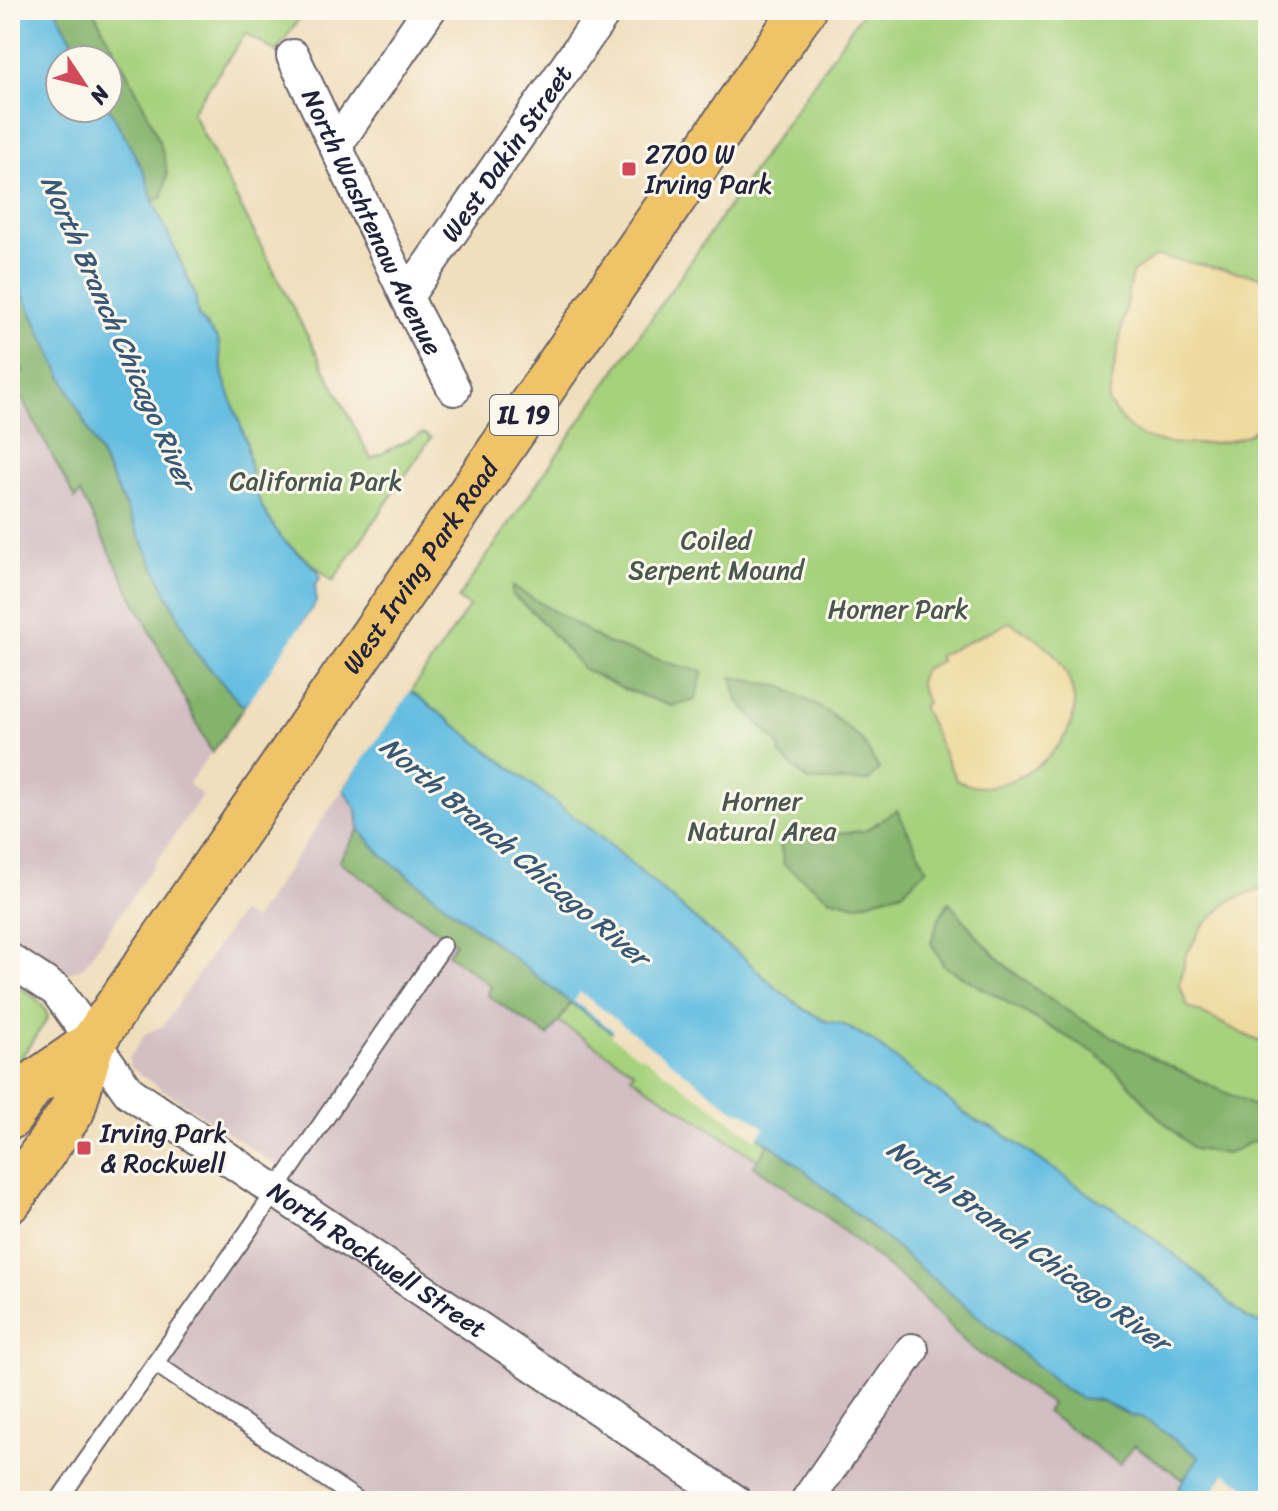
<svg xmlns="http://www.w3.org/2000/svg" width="1278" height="1511" viewBox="0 0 1278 1511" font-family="Sriracha,sans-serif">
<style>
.industrial{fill:#d2bec3}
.green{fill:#a6d17d;stroke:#647a5c;stroke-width:2}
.forest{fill:#84b36c;stroke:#536a54;stroke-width:2}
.sand{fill:#eeda9e;stroke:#887e6c;stroke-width:2}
.water{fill:#63bde1;stroke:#42708e;stroke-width:2}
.pier{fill:#f0debd}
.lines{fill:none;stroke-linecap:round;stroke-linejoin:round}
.service-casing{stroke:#6a6468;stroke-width:20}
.minor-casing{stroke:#6a6468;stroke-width:36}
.primary-casing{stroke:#6a6468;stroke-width:48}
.service{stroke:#fff;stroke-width:16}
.minor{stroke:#fff;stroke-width:32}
.primary{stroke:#f1c369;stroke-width:44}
.poi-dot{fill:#d1495b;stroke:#fbf7ec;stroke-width:3}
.labels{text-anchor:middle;stroke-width:6;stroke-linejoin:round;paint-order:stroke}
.shield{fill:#fbf7ec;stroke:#636270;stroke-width:2}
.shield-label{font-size:24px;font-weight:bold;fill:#22223b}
.street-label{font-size:26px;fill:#22223b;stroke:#fbf7ec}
.poi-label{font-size:26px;fill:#22223b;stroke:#fbf7ec;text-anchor:start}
.park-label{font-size:26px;fill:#4a574f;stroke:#fbf7ec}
.water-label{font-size:28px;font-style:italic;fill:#395875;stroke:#fbf7ec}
</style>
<rect width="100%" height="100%" fill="#fbf7ec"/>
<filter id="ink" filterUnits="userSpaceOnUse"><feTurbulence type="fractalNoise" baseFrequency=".0125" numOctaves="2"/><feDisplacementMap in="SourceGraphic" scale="16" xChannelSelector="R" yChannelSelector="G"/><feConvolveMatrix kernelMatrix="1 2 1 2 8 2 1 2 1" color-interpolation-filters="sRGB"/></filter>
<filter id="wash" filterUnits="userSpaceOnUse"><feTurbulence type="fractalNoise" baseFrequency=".006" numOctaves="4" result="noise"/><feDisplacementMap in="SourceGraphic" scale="32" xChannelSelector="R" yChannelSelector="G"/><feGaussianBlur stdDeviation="1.8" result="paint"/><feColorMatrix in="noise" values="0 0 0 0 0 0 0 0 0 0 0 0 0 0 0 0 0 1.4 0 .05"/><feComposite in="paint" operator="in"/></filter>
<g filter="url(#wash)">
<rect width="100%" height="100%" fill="#f0debd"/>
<!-- industrial -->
<g class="industrial">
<path d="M10,268l186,385 44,50 5,3 -57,78 14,11 -119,173 -14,4 -7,-2 -52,-34z"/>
<path d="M343,789l14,21 2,20 117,100 95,73 221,157 408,297 -21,31 18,13h-847l-199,-133 137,-195 -147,-98 -11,-9 -1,-7 16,-25 18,-8 77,-114 13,8z"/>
</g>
<!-- green -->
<g class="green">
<path d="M56,10h249l-29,42 -30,-19 -54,79 179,347 52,-26 8,5 -98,143 -52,-43 -19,-31 -9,-23 -7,-43 -23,-65 -5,-36 -20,-24 -3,-22 -42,-93 -8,-27 -37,-68v-46h-25z"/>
<path d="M864,10h404v1316l-22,-8 -51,-47 -74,-58 -30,-18 -94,-65 -22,-9 -105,-82 -28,-15 -16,-2 -21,-12 -29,-22 -33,-31 -20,-14 -118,-102 -194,-150 58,-84 -11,-8 7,-11z"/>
<path d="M10,981c15,10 34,18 38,37l-38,56z"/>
<path d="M571,1003l198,141 -11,16 -127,-84 3,-5 -75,-49z"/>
</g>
<!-- forest -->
<g class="forest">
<path d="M56,10h37c21,40 71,122 74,164 0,7 -3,16 -5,24l-9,3 -8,-27 -37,-68v-46h-25z"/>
<path d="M10,268l186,385 44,50 5,3 -33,47 -132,-260 -5,6 -64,-121 13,-6 -14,-27z"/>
<path d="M512,586l95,57 68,22 28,6 -8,29 -24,6 -52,-19 -36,-18 -47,-54 -24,-20z"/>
<path d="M732,677l51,10 45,25 34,28 17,29 -10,12h-60l-29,-26 -1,-10 -41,-44z"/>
<path d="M897,810l30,59 -25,23 -46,13 -27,-7 -45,-33 -4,-22 26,-8 58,-4z"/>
<path d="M359,829l23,26 189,148 -23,33 -61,-41 4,-9 -43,-32 7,-11 -116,-82z"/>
<path d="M949,902c22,27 44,55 72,76 75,59 163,93 247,135v30l-6,-6 -35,17 -33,-5 -38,-34 -29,-34 -32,-28 -151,-87 -13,-23 8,-25z"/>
<path d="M769,1144l23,16 271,228 17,10 20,2 31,16 11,1 58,40 -16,23 -50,-35 -14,19 -74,-52 5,-8 -82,-58 -61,-63 -93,-75 -61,-42z"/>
</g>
<!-- sand -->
<g class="sand">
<path d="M1156,256l112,22v139c-6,5 -12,13 -19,17 -24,13 -89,14 -111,0 -13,-8 -22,-20 -30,-32l24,-129z"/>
<path d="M1009,622c19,11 41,23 52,42 8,12 15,33 13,47 -6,41 -55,76 -95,76 -7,0 -16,-4 -23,-7l-34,-74 5,-3 -8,-21 5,-13 17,-8 -3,-5z"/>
<path d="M1259,890l9,1v148l-4,-1 -4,4 -73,-36 -7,-21 5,-28 17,-30 27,-26z"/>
</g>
<!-- water -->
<path class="water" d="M10,10h46l27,50h-23v48l48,-2 37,68 8,27 42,93 3,22 20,24 5,36 23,65 7,43 9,23 19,31 37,32 2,8 -5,8 1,17 -14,21 105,72 4,-5 194,150 118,102 20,14 33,31 29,22 21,11 16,3 28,15 105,82 22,9 94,65 30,18 74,58 51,47 22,8v175h-48l-9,-7 -6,7h-8l-19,-13 21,-31 -57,-40 -11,-1 -31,-16 -20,-2 -17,-10 -271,-228 -221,-157 -189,-148 -23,-26 -2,-19 -14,-21 11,-17 -105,-72 -4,6 -5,-3 -44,-50 -186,-385z"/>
<!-- pier -->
<g class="pier">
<path d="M320,598v7l-13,18 99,68 3,-4 4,1 -72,104 -2,-5 10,-14 -99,-67 -3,3h-4z"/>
<path d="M580,992l155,119 10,2 20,15 -9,11 -115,-84 -2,1 -28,-20 3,-5 -40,-30z"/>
<path d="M1226,1473l40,28h-46l-9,-7z"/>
</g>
</g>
<g filter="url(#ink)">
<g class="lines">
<defs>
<g id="service">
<path d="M156,1364l203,137"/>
<path d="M58,1501l191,-271 194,-284"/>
</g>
<g id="minor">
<path id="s1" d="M293,56l120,254 41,79"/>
<path d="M336,145l93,-135"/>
<path id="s2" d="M407,296l199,-286"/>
<path id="s3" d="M10,960l47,31 72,101 606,409"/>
<path d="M807,1501l105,-151"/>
</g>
<g id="primary">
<path d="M10,1117l22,-32 60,-42"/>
<path id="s4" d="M10,1200l62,-89 20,-68 711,-1033"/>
</g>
</defs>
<!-- service casing -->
<use href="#service" class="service-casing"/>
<!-- minor casing -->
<use href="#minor" class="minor-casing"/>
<!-- primary casing -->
<use href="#primary" class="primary-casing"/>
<!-- service -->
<use href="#service" class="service"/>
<!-- minor -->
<use href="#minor" class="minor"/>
<!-- primary -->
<use href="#primary" class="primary"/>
</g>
</g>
<!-- markers -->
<g class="poi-dot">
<rect x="621" y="161" width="16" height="16" rx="4"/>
<rect x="76" y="1140" width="16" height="16" rx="4"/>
</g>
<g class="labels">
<!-- shield labels -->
<rect class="shield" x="490" y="395" width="68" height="40" rx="6"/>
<g class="shield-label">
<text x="524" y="423">IL 19</text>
</g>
<!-- street labels -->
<g class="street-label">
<text dy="9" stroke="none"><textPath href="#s2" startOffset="174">West Dakin Street</textPath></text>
<text dy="9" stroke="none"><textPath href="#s1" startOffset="184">North Washtenaw Avenue</textPath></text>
<text dy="9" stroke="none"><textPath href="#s4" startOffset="758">West Irving Park Road</textPath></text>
<text dy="9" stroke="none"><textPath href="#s3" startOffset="480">North Rockwell Street</textPath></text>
</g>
<!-- poi labels -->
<g class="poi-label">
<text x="645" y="163">2700 W<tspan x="645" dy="30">Irving Park</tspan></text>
<text x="100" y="1142">Irving Park<tspan x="100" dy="30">&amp; Rockwell</tspan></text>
</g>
<!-- park labels -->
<g class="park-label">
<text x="316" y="490">California Park</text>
<text x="716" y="549">Coiled<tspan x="716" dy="30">Serpent Mound</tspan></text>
<text x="898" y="618">Horner Park</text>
<text x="762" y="810">Horner<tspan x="762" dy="30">Natural Area</tspan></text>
</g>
<!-- water labels -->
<g class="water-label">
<text transform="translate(119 332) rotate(66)" y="10">North Branch Chicago River</text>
<text transform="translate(515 851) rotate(40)" y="10">North Branch Chicago River</text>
<text transform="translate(1029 1245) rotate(36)" y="10">North Branch Chicago River</text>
</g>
</g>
<!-- margin -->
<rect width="1278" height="1511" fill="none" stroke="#fbf7ec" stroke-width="40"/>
<!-- north arrow -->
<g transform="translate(84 84) rotate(125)"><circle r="38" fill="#fbf7ec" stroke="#a4a2a5" stroke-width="2"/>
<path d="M0-6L14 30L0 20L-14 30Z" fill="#d1495b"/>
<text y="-12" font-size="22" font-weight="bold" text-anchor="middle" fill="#22223b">N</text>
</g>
</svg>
